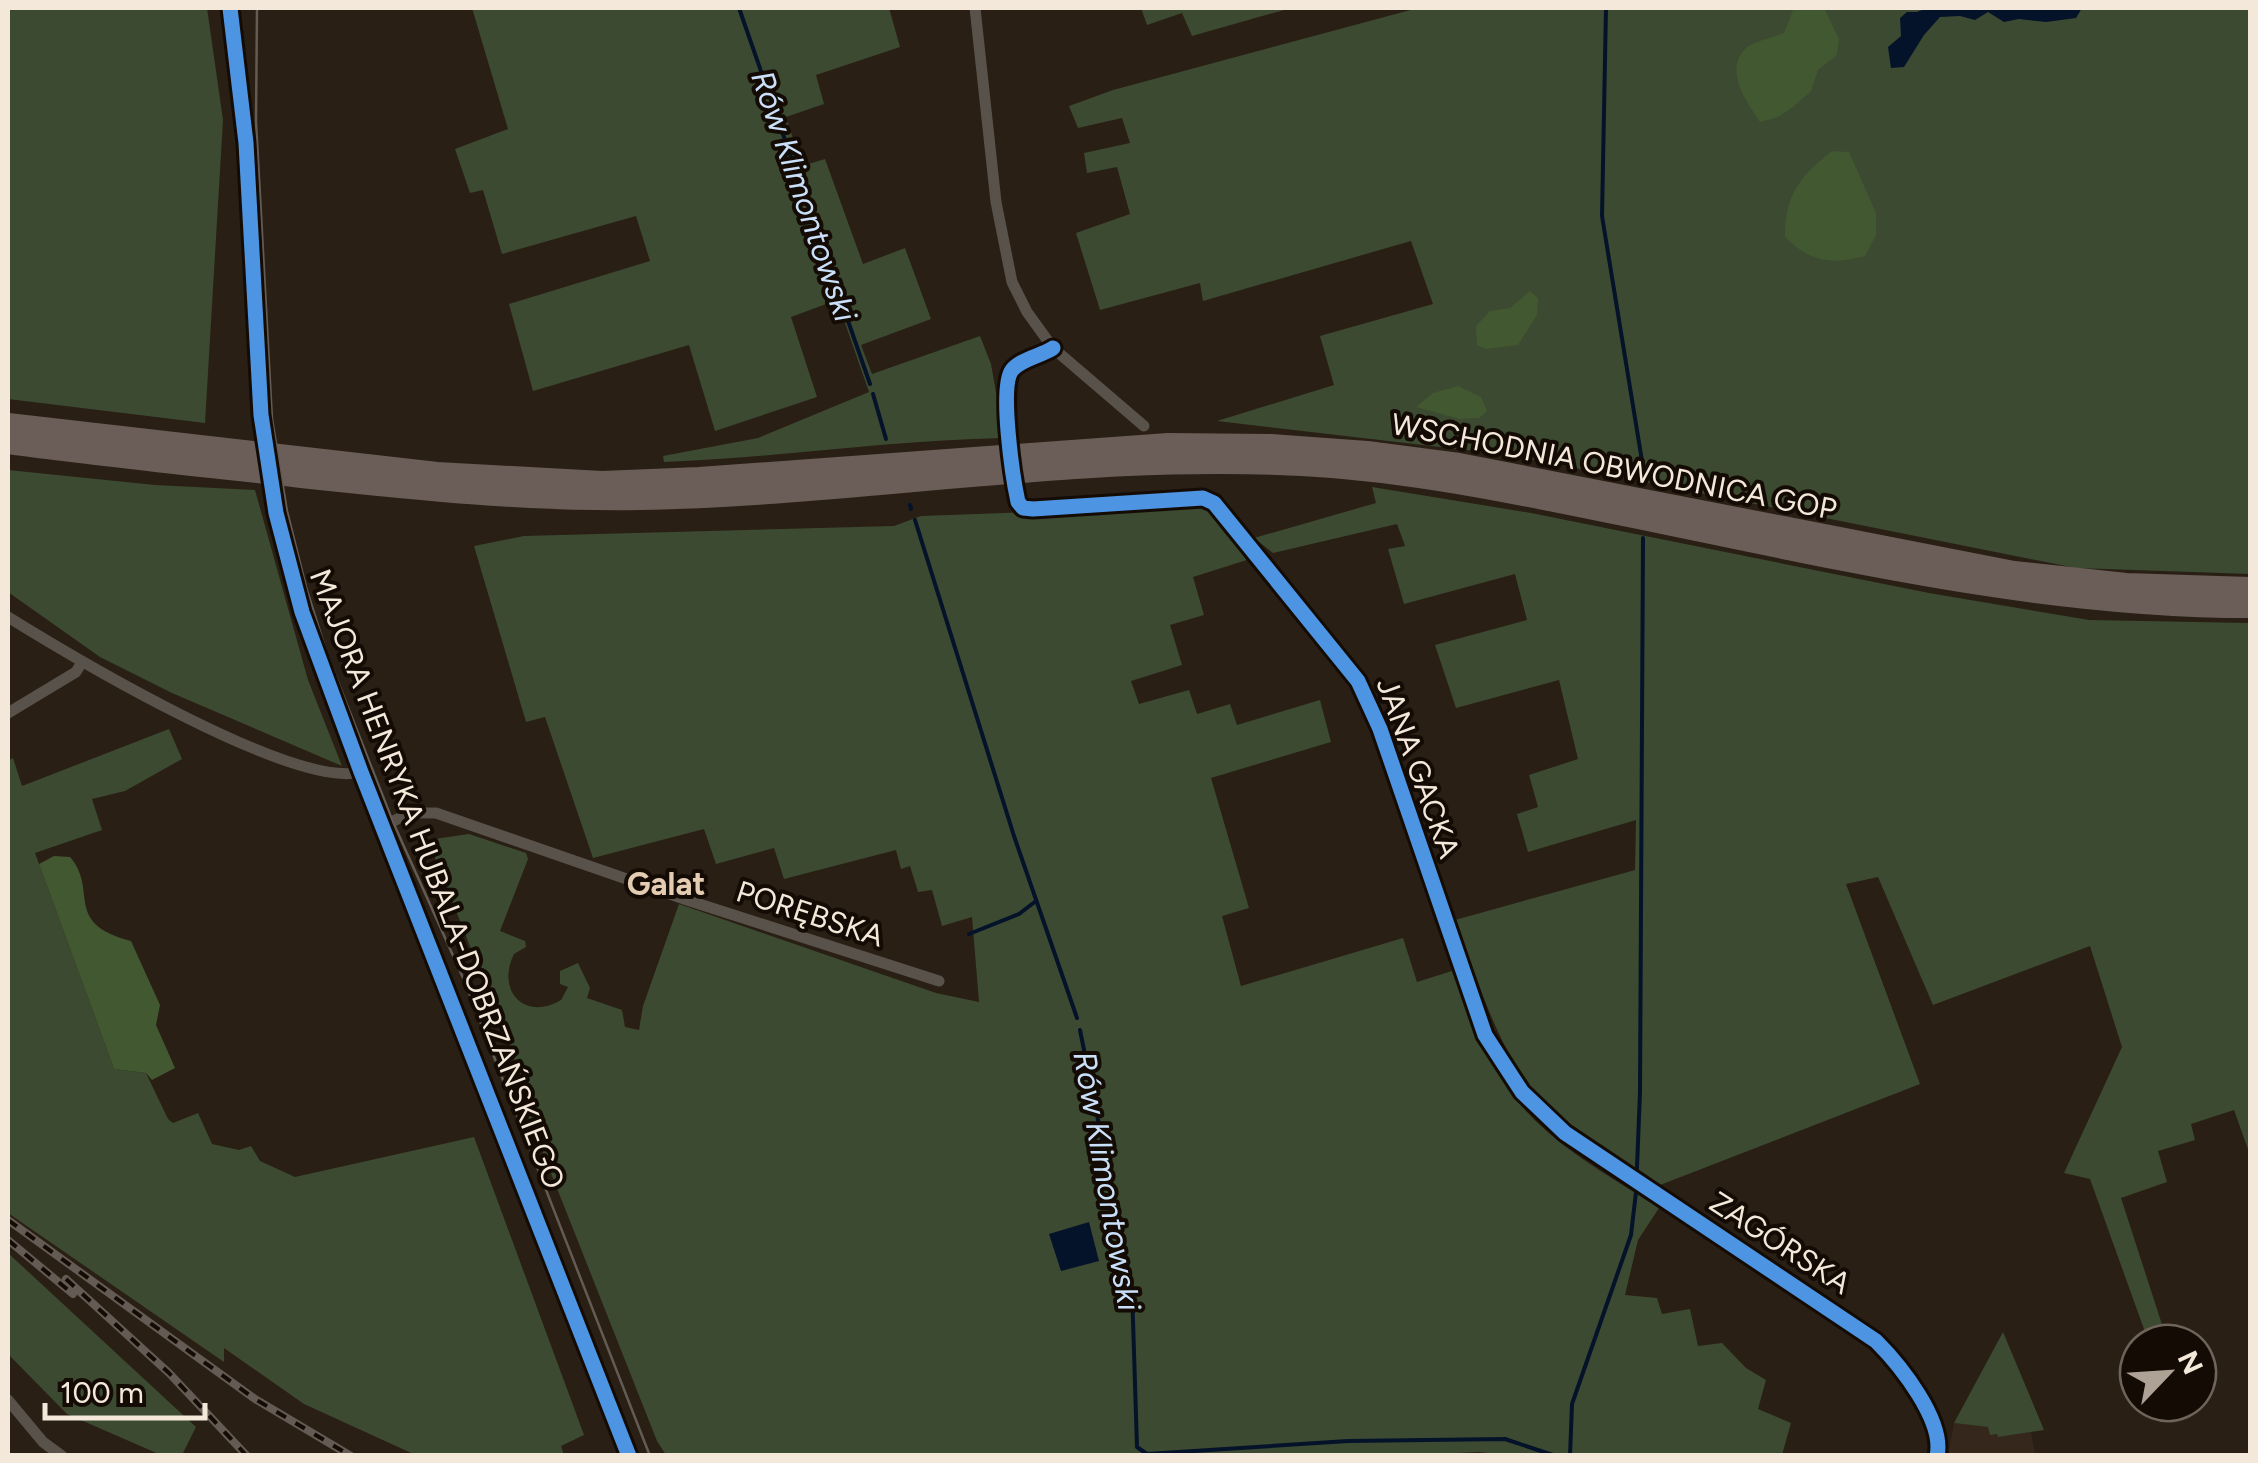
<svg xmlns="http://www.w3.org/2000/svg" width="2258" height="1463" viewBox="0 0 2258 1463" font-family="Figtree,sans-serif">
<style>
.commercial{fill:#36271c}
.green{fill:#3c4a31}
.forest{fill:#425831}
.water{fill:#04132a}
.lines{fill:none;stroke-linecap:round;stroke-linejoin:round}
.stream{stroke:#04132a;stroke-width:4}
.minor{stroke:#59524a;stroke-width:11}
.tertiary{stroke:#59524a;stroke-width:15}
.motorway{stroke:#6b5d57;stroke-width:22}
.tram{stroke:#645b54;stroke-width:2.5}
.rail-casing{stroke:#645b54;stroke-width:8}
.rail{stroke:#140c04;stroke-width:4;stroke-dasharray:11;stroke-linecap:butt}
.cycleway-casing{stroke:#140c04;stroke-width:21}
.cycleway{stroke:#4d94e3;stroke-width:15}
.labels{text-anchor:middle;stroke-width:8;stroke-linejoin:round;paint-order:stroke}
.street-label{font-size:30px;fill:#f4e8db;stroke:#140c04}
.water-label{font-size:32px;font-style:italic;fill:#cadff9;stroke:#140c04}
.neighbourhood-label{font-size:32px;font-weight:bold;fill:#e4ccb3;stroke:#140c04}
</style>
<rect width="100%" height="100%" fill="#291f14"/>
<!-- commercial -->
<path class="commercial" d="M1954,1423l34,4 11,10 32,-5 4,23 -87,1z"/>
<!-- green -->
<g class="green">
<path d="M8,8h199l16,112 -18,303 -197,-24z"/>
<path d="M472,8h417l11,39 -84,28 8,29 -38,13 16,49 23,-7 38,105 42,-16 26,71 -70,26 11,29 108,-38 11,28 13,74c-114,2 -226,20 -340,24l-1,-6 95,-18 111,-46 -32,-92 -46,17 26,80 -102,34 -26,-86 -156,46 -24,-87 141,-43 -14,-45 -134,38 -19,-64 -13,3 -15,-44 53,-20z"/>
<path d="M1141,8h150l-99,28 -10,-23 -35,12z"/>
<path d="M1418,8h832v566l-174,-6 -567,-113 -292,-34 117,-36 -14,-49 113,-32 -22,-63 -208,60 -3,-18 -100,27 -24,-77 54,-19 -13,-47 -30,6 -3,-20 46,-10 -8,-25 -44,10 -9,-22 44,-16z"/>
<path d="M8,470l147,15 100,5 53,190 34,86 -170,-73 -72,-36 -92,-65z"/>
<path d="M1372,487l159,26 398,80 160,27 161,3v532l-16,-45 -43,14 4,16 -37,11 9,31 -46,16 47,145h-19l-59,-164 -26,-6 58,-126 -32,-101 -157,59 -55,-128 -32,7 74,200 -260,101c-42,-27 -98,-57 -129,-97 -37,-49 -54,-111 -76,-168l180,-50 1,-50 -108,32 -11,-38 21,-7 -9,-32 49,-16 -19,-79 -103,28 -21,-63 92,-25 -12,-46 -111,30 -16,-55 17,-3 -8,-22 -124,29 -19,-15 122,-35z"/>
<path d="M1207,506l43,53 -57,18 11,38 -34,10 12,40 -51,16 8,23 50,-14 8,24 33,-10 7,21 83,-25 11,42 -120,36 38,130 -27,8 19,70 162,-48 14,44 38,-12c17,51 35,103 73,143 36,39 87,66 131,95l-21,32 -13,55 32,3 5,16 28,-5 8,37 24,-3 24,25 20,12 -8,29 33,14 -9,32 -268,1 -35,-4 -87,4 -726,-1 -9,-14 -131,-331 7,-4 -105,-266 41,-6 57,19 2,6 -28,72 25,10 1,6 -12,7c-18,36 10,68 47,46l7,-13 -8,-3v-13l18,-8 12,25 -3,10 35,12 3,17 14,3 4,-24 36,-102 257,89 43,9 -7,-85 -30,9 -10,-36 -14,2 -8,-26 -9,3 -5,-19 -112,29 -10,-31 -58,16 -12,-35 -111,29 -48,-141 -19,5 -52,-176 50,-10 370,-10 27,-10z"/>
<path d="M169,729l13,30 -57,32 -33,8 10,31 -67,23 79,216 32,4 22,46 5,4 25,-10 14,31 27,6 12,-4 9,15 35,16 179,-40 110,298 -23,11 3,9 -146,1 -9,-4 -105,-48 -80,-56v14l-216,-149v-452l5,-3 9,28z"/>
<path d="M8,1253l188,174 -14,28h-21l-94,-41 -59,-60z"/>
<path d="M2003,1332l41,98 -46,7 -1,-3 -7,1 -2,-8 -34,-4z"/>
</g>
<!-- forest -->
<g class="forest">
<path d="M1794,8h30l15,31 -2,16 -19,15 -7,21 -18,16 -15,10 -18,5c-13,-20 -37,-52 -14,-74 9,-7 28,-11 38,-15z"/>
<path d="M1832,151l17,1 27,61v22l-11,21c-33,9 -55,6 -80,-19 -1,-41 16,-62 47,-86z"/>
<path d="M1530,291l8,7 -1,17 -19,30 -32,4 -9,-4 -1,-19 14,-15 20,-3z"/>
<path d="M1458,386l23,11 6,14 -8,7 -19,1 -44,-12 17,-14z"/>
<path d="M54,856l16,1c29,33 -8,66 61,84l29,64 -4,20 19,43 -23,12 -6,-7 -32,-4 -75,-205z"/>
</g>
<!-- water -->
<g class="water">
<path d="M1927,8h155l-6,10 -30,4 -27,-3 -15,3 -16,-10 -13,8 -15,-4 -20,1 -16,18 -20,32 -13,1 -3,-21 13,-11 -1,-18 7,-6h10z"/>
<path d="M1089,1222l10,39 -38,10 -12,-37z"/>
</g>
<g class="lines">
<!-- stream -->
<g class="stream">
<path d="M739,8l131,376"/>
<path d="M1606,8l-4,208 41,251"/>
<path d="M873,394l13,45"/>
<path d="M1643,481v-5"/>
<path d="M910,505l1,4"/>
<path d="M915,520l99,316 63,182"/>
<path d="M969,934l50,-20 17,-13"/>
<path d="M1080,1030l52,259 5,158 10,7 201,-13 157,-2 51,17"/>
<path d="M1570,1456l2,-52 59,-169 5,-43 4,-100 3,-554"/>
</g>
<!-- minor -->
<g class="minor">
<path d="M975,8l21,194 16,80 15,30 26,36 91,78"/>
<path d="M1011,442l-4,-43 4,-27 42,-24"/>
<path d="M1015,482l3,20 5,6 10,1 170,-11 11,5 144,178 22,48 105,306 37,57 43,41 311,208c24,24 69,80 61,115"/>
<path d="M8,617c63,39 286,173 353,155"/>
<path d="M8,713l68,-41 6,-10"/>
<path d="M383,826l27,-13h26l254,88 249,80"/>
<path d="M8,1400l35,42 19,14"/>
</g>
<!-- tertiary -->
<path class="tertiary" d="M230,8l16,135 15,272 15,98 26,99 59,160 268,684"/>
<!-- motorway -->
<g class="motorway">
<path d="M8,424l429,49 165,9 97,-4 469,-34 103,1 96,7 92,12 555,108 112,12 124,4"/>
<path d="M8,443c97,13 195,23 293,34 113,12 225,24 339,22 231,-4 460,-50 692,-32 98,8 194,28 291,48 208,42 414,92 627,92"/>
</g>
<!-- tram -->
<path class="tram" d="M257,8l-1,113 16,298 15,92 19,76 21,67 66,168 71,158 186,476"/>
<defs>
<g id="rail">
<path d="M8,1220l247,179 96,57"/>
<path d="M8,1240l65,54"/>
<path d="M66,1279l103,94 78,83"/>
</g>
</defs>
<!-- rail casing -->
<use href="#rail" class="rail-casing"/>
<!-- rail -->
<use href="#rail" class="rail"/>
<defs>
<g id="cycleway">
<path d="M230,8l16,135 15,272 15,98 26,99 59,160 268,684"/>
<path d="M1053,348c-12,8 -32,11 -41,22 -13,17 1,109 6,132l5,6 10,1 170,-11 11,5 144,178 22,48 105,306 37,57 43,41 311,208c24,24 69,80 61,115"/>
</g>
</defs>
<!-- cycleway casing -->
<use href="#cycleway" class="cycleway-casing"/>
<!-- cycleway -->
<use href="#cycleway" class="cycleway"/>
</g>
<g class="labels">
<!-- street labels -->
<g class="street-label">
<text transform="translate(1614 467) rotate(11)" y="10">WSCHODNIA OBWODNICA GOP</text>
<text transform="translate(1418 768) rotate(70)" y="10">JANA GACKA</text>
<text transform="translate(437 879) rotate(69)" y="10">MAJORA HENRYKA HUBALA-DOBRZAŃSKIEGO</text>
<text transform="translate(810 914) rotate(18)" y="10">PORĘBSKA</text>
<text transform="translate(1780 1243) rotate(33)" y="10">ZAGÓRSKA</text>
</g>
<!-- water labels -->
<g class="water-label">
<text transform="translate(804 196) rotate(71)" y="11">Rów Klimontowski</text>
<text transform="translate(1107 1181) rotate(80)" y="11">Rów Klimontowski</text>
</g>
<!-- neighbourhood labels -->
<g class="neighbourhood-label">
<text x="666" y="895">Galat</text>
</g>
</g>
<!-- border -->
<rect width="2258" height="1463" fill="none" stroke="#f4e8db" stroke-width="20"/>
<!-- north arrow -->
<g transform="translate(2168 1373) rotate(65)"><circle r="48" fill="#140c04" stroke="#6e645a" stroke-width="2.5"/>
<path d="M0-8L18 38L0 25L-18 38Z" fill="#ada295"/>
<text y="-15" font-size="28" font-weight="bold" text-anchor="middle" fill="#f4e8db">N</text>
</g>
<!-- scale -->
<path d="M45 1403v15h160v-15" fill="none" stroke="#f4e8db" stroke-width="5"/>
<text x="60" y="1403" font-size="30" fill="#f4e8db" stroke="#140c04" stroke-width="8" paint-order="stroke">100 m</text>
</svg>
